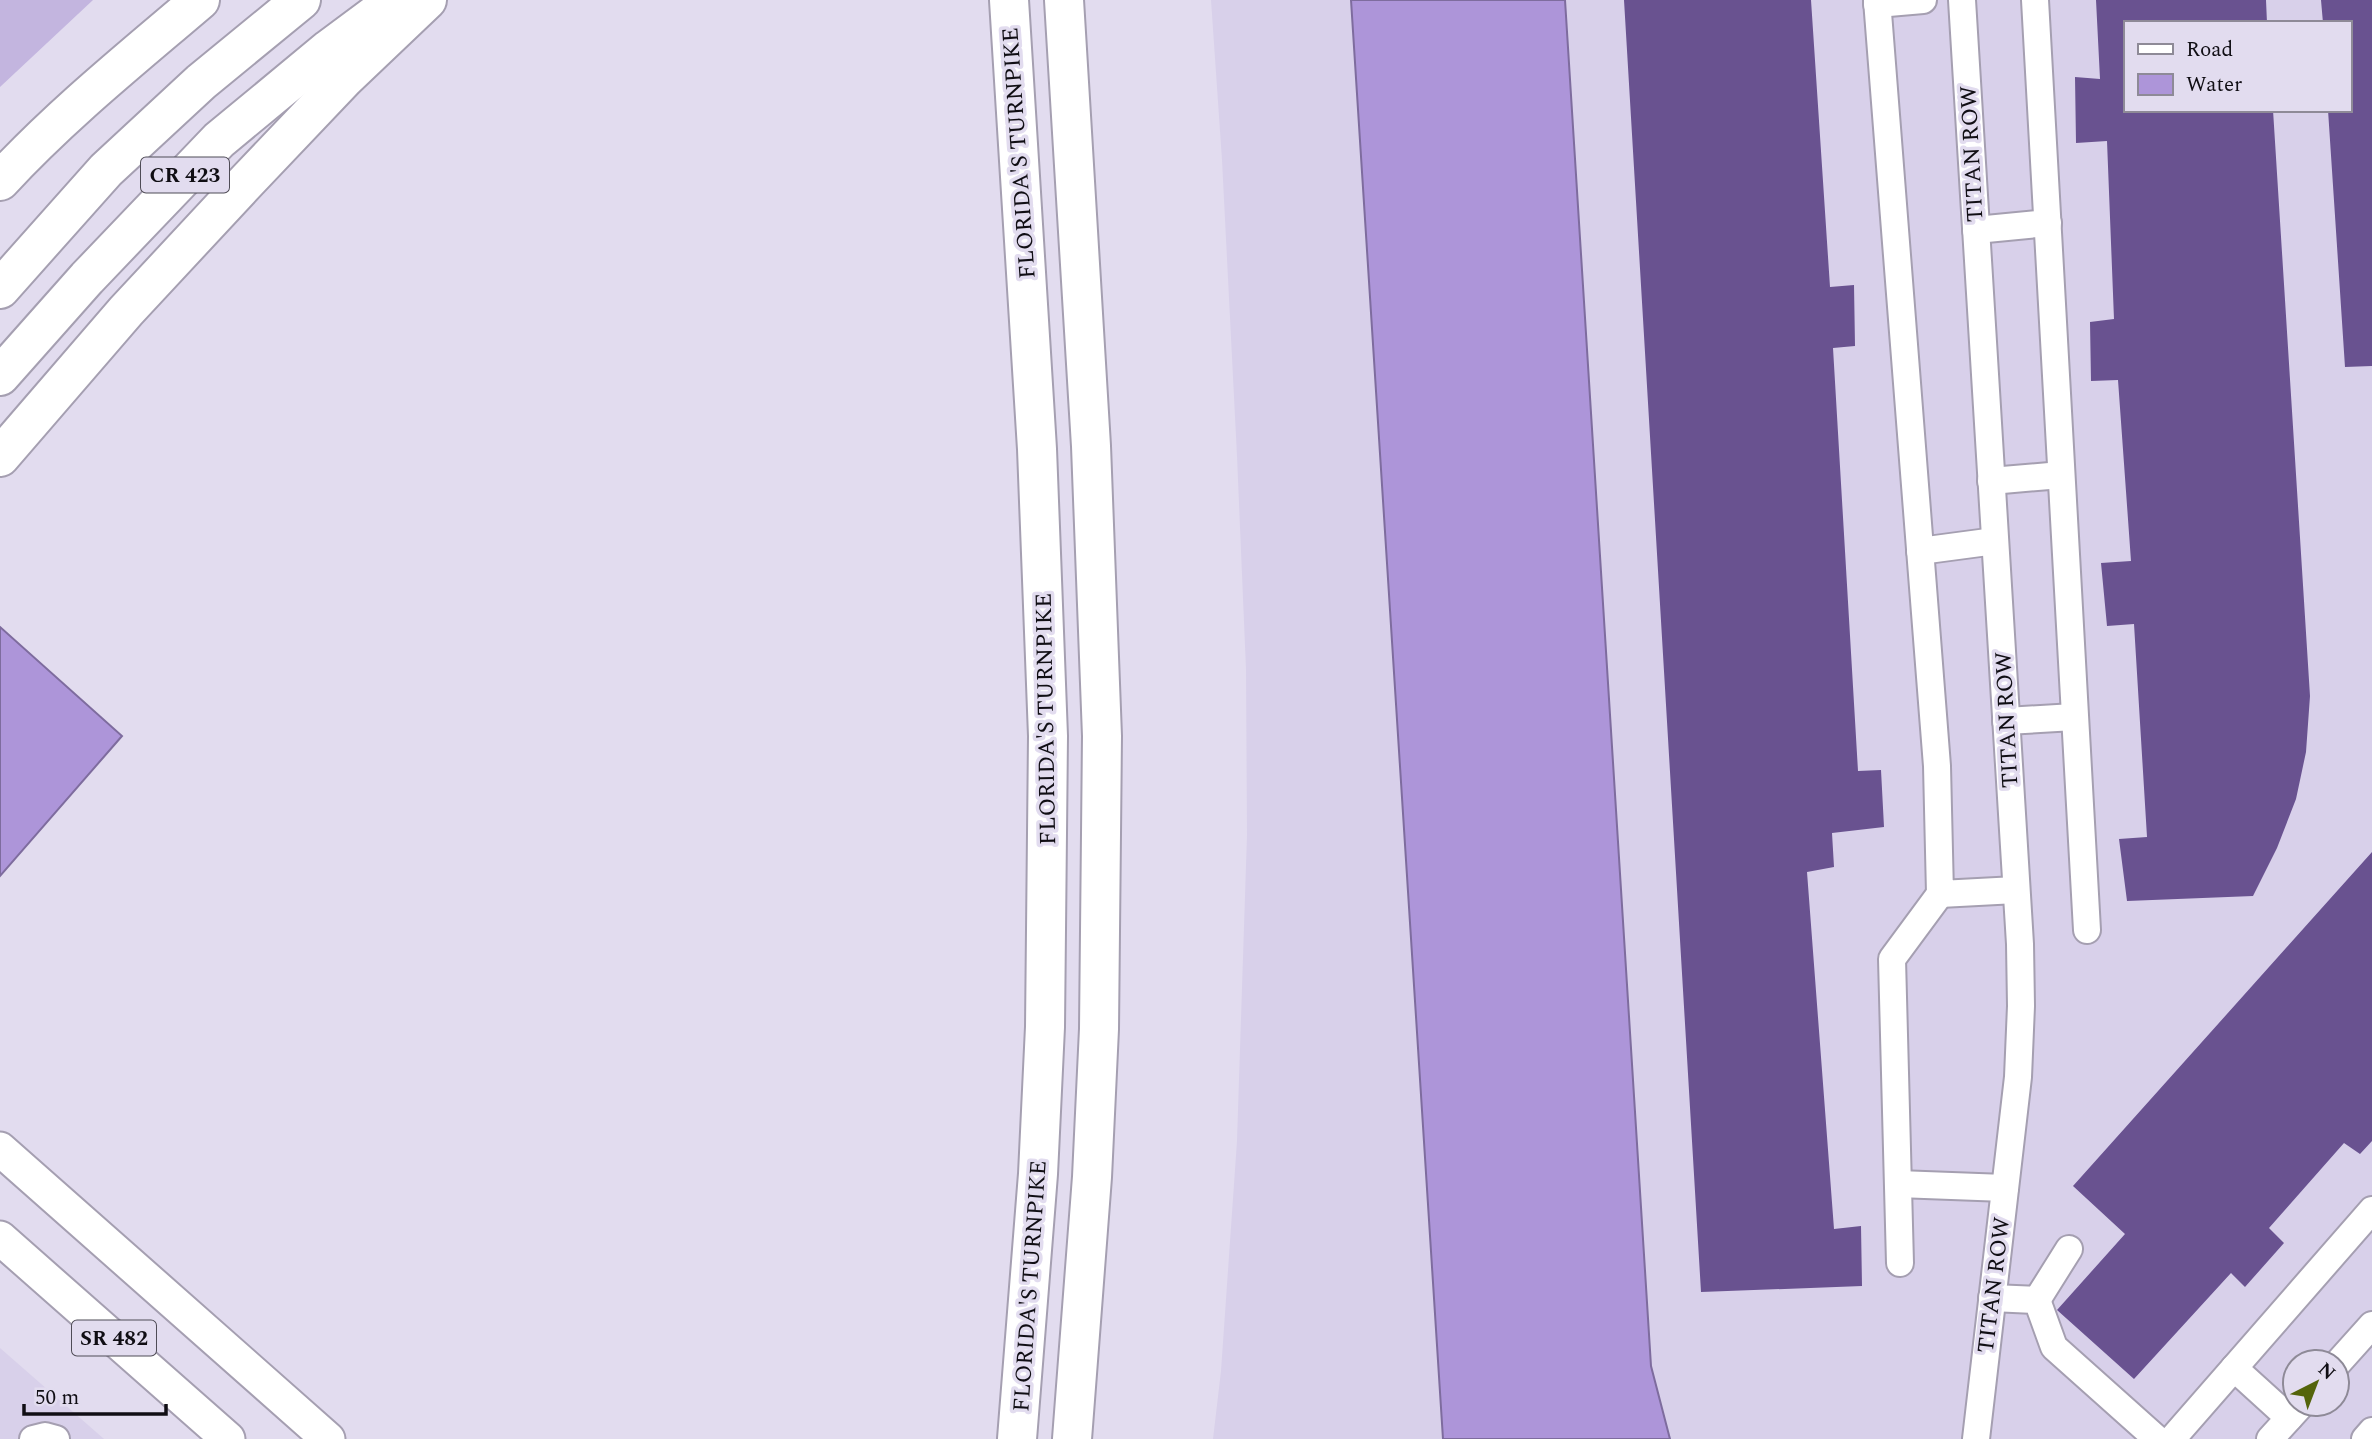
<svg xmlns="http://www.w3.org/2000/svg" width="2372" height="1439" viewBox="0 0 2372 1439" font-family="Spectral,serif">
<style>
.built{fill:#d8d0ea;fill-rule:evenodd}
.green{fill:#c3b5df}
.water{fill:#ad95d9;stroke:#7e6c9e;stroke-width:2}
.building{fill:#695290}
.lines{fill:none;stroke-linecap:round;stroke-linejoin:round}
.minor-casing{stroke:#a59fb1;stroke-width:30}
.major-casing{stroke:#a59fb1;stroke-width:37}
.highway-casing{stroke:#a59fb1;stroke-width:42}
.minor{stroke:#fff;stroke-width:26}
.major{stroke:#fff;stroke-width:33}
.highway{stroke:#fff;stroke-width:38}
.labels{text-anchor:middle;stroke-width:7;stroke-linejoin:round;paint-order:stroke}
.shield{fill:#e2dcef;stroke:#4f4c56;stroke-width:2}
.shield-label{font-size:21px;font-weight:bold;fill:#100e14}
.street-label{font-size:23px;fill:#100e14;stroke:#e2dcef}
</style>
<rect width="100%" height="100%" fill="#e2dcef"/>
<!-- built -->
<g class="built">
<path d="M1211,0h1161v1439h-1159l8,-68 16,-230 10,-306 -1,-166 -9,-213 -15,-296zM2125,23h224v87h-224zM2295,1362h42v42h-42z"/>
<path d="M0,1348l104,91h-104z"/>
</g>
<!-- green -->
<path class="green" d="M0,0h93l-93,87z"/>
<!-- water -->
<g class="water">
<path d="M1351,0h214l86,1366 19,73h-227z"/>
<path d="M0,627l122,109 -122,140z"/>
</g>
<!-- building -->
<g class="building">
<path d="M1624,0h187l19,287 24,-2 1,61 -22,2 25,423 23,-1 3,57 -52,6 2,34 -27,5 27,357 27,-3 1,60 -161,6z"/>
<path d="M2096,0h170l1,23h-142v87h148l37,586 -4,56 -10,47 -19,49 -24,48 -126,5 -8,-62 28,-2 -13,-213 -27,2 -6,-63 30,-2 -13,-181 -27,1 -1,-59 24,-3 -7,-178 -31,2 -1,-66 25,2z"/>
<path d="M2321,0h51v366l-27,1 -17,-257h21v-87h-26z"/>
<path d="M2372,852v289l-12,13 -16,-11 -75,85 15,15 -39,44 -14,-14 -97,106 -77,-69 68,-76 -52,-48z"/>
</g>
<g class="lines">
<defs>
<g id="minor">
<path d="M1877,0l60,766 3,128 76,-4"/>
<path d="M1962,0l58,944 1,62 -3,71 -42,362"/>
<path d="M2035,0l52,930"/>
<path d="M1877,4l46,-4"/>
<path d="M1976,230l72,-7"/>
<path d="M1991,481l70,-6"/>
<path d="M1920,551l75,-10"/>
<path d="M2006,721l68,-4"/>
<path d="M1898,1184l107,4"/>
<path d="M1900,1263l-8,-304 48,-65"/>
<path d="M1992,1298l45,2 17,47 103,92"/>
<path d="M2037,1300l32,-51"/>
<path d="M2337,1364l35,-39"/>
<path d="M2234,1368l55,50"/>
<path d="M33,1439l12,-3 11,3"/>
<path d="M2172,1439l200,-229"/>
<path d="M2270,1439l32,-35"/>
<path d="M2365,1439l7,-8"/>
</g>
<g id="major">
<path d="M0,1149l328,290"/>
<path d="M0,1238l228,201"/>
</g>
<g id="highway">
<path d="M1009,0l28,449 11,287 -3,291 -7,147 -21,265"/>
<path d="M1064,0l27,446 11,290 -3,293 -7,148 -20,262"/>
<path d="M0,181c61,-66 132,-123 200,-181"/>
<path d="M0,289l106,-119 95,-88 100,-82"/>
<path d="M0,376l87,-98 132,-138 110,-91 66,-49"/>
<path d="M0,457l126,-146 121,-130 98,-103 82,-78"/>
</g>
</defs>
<!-- minor casing -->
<use href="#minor" class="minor-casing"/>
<!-- major casing -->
<use href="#major" class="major-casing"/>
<!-- highway casing -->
<use href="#highway" class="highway-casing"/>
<!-- minor -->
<use href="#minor" class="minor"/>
<!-- major -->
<use href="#major" class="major"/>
<!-- highway -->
<use href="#highway" class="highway"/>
</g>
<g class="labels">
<!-- shield labels -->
<g class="shield">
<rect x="141" y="157.5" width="88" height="35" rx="5"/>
<rect x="72" y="1320.5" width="84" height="35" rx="5"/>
</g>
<g class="shield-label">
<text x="185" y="182">CR 423</text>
<text x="114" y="1345">SR 482</text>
</g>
<!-- street labels -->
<g class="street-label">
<text transform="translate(1018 153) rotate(-94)" y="8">FLORIDA'S TURNPIKE</text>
<text transform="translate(1971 154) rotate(-93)" y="8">TITAN ROW</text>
<text transform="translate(1045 719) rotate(-91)" y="8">FLORIDA'S TURNPIKE</text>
<text transform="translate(2006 720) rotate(-93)" y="8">TITAN ROW</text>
<text transform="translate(1993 1285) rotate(-83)" y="8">TITAN ROW</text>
<text transform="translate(1029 1286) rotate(-86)" y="8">FLORIDA'S TURNPIKE</text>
</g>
</g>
<!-- legend -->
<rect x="2124" y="21" width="228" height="91" fill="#e2dcef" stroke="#8e8a97" stroke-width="2"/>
<rect x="2138" y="44" width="35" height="10" fill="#ffffff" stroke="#8e8a97" stroke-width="2"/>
<text x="2186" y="56" font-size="21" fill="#100e14">Road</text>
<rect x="2138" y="74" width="35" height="21" fill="#ad95d9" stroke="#8e8a97" stroke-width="2"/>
<text x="2186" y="91" font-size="21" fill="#100e14">Water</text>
<!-- north arrow -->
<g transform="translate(2316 1383) rotate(42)"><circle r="33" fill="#e2dcef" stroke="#8e8a97" stroke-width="2"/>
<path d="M0-5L12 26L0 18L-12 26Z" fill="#54640b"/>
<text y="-10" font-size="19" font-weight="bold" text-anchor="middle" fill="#100e14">N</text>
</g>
<!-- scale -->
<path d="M24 1404v10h142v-10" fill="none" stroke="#100e14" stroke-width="3.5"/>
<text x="35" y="1404" font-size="21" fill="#100e14" stroke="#e2dcef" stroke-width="5" paint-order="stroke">50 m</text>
</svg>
